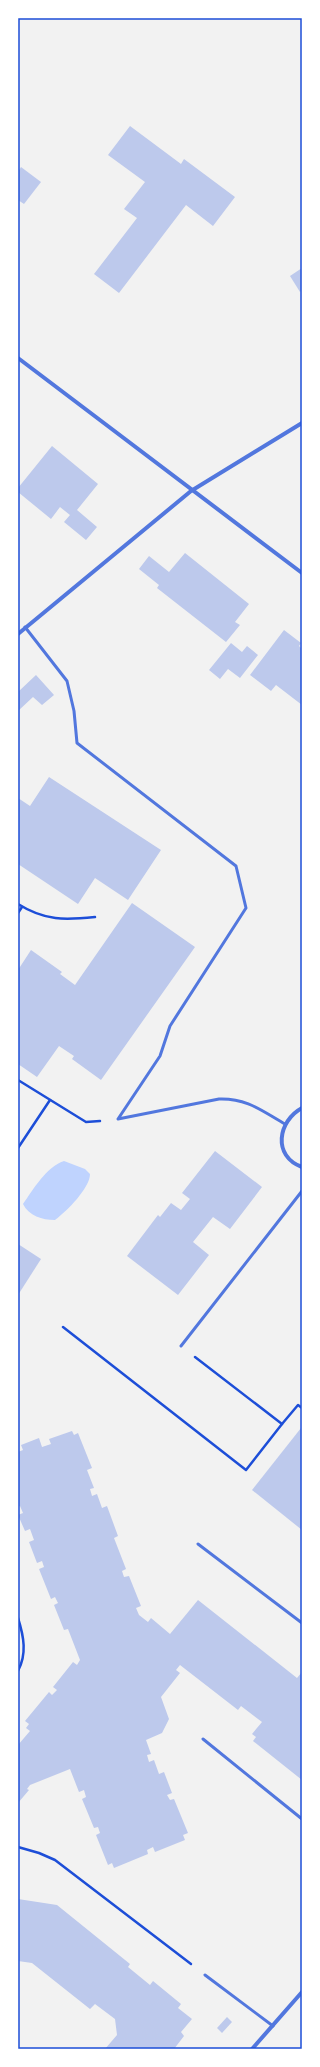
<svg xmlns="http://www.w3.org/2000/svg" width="320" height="2067" viewBox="0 0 320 2067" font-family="'Open Sans',sans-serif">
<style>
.water{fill:#bfd3fe}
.building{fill:#bdc9ec}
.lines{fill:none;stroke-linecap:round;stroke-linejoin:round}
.path{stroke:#1d4ed8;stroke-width:2.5}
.service{stroke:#5277de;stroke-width:3}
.minor{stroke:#5277de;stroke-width:4}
.neatline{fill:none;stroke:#1d4ed8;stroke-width:1.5}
</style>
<rect width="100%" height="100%" fill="#f2f2f2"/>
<!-- water -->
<path class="water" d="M64,1161l21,8 5,5c0,14 -23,37 -35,46 -13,0 -26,-4 -32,-16 10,-14 23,-37 41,-43z"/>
<!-- building -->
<g class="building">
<path d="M130,126l51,38 3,-5 51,38 -22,29 -27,-21 -67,88 -25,-19 43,-56 -13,-9 21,-27 -37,-27z"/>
<path d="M21,167l20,15 -17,22 -6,-4v-28z"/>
<path d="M302,268v22l-2,2 -10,-16z"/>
<path d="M52,446l46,38 -21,26 20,17 -11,13 -22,-18 6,-7 -10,-8 -9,12 -33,-27v-4z"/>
<path d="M185,553l64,51 -14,18 5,3 -14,17 -69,-54 2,-3 -20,-16 10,-13 20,16z"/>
<path d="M284,630l17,13 -2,3 3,3v56l-26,-20 -5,6 -21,-16z"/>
<path d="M231,643l11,9 5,-6 11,9 -18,23 -12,-9 -8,10 -11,-9z"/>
<path d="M36,675l18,20 -12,10 -9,-8 -15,14v-19z"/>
<path d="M49,777l112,73 -33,50 -33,-22 -17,26 -60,-40v-66l12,8z"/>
<path d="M132,903l63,44 -94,133 -29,-21 2,-3 -15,-10 -22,31 -19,-13v-94l13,-20 31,22 -2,2 15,11z"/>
<path d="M215,1151l47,36 -32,42 -17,-12 -20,25 16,13 -31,40 -51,-39 31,-41 2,2 11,-14 10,7 9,-11 -8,-6z"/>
<path d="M18,1244l23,15 -23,36z"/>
<path d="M301,1428h1v102l-50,-40z"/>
<path d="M72,1431l2,4 4,-2 14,35 -5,2 7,18 -4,1 2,7 5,-2 5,14 5,-2 11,30 -4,2 12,31 -4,2 2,6 5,-1 12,30 -5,2 3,7 9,7 3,-4 19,16 28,-34 99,78 5,-6v108l-49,-39 3,-4 -4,-3 10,-12 -21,-16 -3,4 -58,-45 -4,5 4,3 -19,24 8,22 -7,14 -16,7 5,14 -4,1 2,7 5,-2 5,14 5,-2 8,21 -5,2 3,5 4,-1 14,34 -5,2 2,5 -30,12 -2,-5 -6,3 1,4 -34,14 -2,-5 -4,2 -12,-30 4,-2 -2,-6 -4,1 -12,-29 4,-2 -2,-7 -5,2 -9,-23 -40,16 -3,4 2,1 -11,13v-58l12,-14 -4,-3 3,-4 -4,-3 24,-29 3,3 5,-5 -4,-3 20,-25 4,3 3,-5 -12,-31 -4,1 -10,-25 4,-2 -3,-6 -4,2 -12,-30 5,-2 -2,-6 -5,2 -8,-21 5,-2 -4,-11 -5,2 -7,-16 5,-2 -3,-7 -2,1v-55l5,-2 -2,-5 18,-7 3,9 9,-3 -2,-5z"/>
<path d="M18,1899l39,6 73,59 -2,3 22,18 3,-4 28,23 -3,4 14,11 -11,13 3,4 -10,13h-69l12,-14 -2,-16 -20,-15 -5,5 -58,-46 -14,-2z"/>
<path d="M227,2017l5,5 -10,11 -5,-5z"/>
</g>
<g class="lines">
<!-- path -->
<g class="path">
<path d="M18,904c27,17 47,16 77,13"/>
<path d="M18,913l4,-6"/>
<path d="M18,1080l68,42 14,-1"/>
<path d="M18,1148l32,-48"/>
<path d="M63,1327l183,143 36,-46 -87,-67"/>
<path d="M282,1424l16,-19 4,3"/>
<path d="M18,1618c6,19 9,36 0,53"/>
<path d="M18,1847l21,6 16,7 136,104"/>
</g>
<!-- service -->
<g class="service">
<path d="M25,627l42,54 7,30 3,32 159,123 10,42 -76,118 -10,30 -42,63 101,-20c28,-1 43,12 66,25"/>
<path d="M181,1346l121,-155"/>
<path d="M198,1544l104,79"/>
<path d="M203,1739l99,80"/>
<path d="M205,1975l68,51"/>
</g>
<!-- minor -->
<g class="minor">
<path d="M18,358l284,215"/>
<path d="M18,634l173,-143 111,-68"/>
<path d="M302,1108c-24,13 -30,48 0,59"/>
<path d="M252,2049l50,-57"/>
</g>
</g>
<!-- border -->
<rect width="320" height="2067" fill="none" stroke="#ffffff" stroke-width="38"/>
<rect x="19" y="19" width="282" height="2029" class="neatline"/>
</svg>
